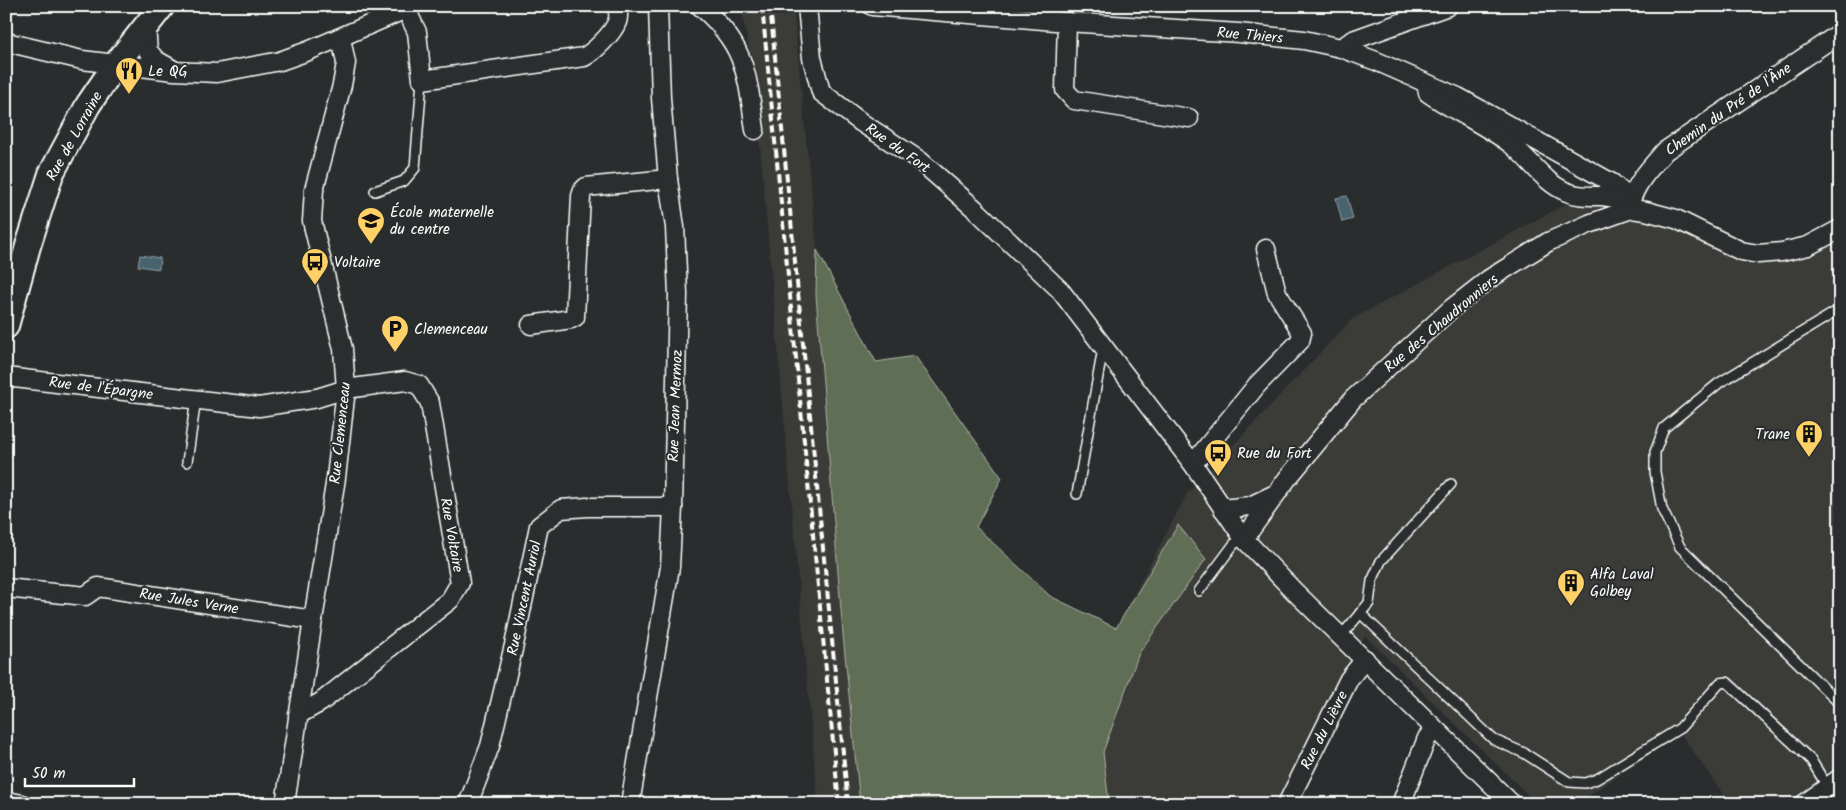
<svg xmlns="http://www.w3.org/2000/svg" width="1846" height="810" viewBox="0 0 1846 810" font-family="Kalam,sans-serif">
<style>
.built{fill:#3b3a37}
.green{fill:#616e56;stroke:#b0b6aa}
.water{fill:#49636e;stroke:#92a1a8}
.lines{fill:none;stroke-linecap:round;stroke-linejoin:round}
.lane-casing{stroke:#fff;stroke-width:12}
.street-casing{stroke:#fff;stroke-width:21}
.secondary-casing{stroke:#fff;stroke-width:28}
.lane{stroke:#2a2d2e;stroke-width:9}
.street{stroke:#2a2d2e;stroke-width:18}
.secondary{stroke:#2a2d2e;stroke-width:24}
.rail{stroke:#fff;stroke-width:4;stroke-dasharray:8 4;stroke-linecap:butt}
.labels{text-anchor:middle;stroke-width:4;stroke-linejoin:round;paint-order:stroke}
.street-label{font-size:15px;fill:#fff;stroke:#2a2d2e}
.poi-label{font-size:15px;fill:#fff;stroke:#2a2d2e;text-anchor:start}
</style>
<rect width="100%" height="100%" fill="#2a2d2e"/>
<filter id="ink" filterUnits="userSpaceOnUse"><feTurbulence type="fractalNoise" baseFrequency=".02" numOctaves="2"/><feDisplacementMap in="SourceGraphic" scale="10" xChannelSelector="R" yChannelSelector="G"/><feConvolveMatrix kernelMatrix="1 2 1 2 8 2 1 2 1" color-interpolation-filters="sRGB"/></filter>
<g filter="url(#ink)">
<!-- built -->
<g class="built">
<path d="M741,6h52l24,244 -1,45 27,340 17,169h-42l-64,-726z"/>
<path d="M1590,191l165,74 85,-48v570l-31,17h-79l-49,-70 -105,70h-39l-172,-168 -84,168h-258l164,-310 165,-175z"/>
</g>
<!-- green -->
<path class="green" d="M817,250l59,112 39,-6 87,122 -26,49 74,69 66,32 62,-103 28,34 -67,94 -36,99 6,52h-249l-17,-169 -27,-340z"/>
<!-- water -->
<g class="water">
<path d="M1347,196l6,23 -11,3 -6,-24z"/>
<path d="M140,255l20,3 -1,11 -21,-3z"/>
</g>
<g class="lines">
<defs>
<g id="lane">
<path d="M375,191l29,-10 11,-13 7,-88"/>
<path d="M1840,309l-121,74 -55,45 -9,24v20l7,37 18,38 160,157"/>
<path d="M187,462l9,-63"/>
<path d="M1077,494l26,-146"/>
<path d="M1199,591l35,-47 10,-5"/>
<path d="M1360,613l134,127 30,13 45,29 16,1 12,-4 83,-51 40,-45 7,-1 84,78 16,26"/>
<path d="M1341,636l28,-33 3,-22 9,-20 70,-77"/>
</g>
<g id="street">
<path d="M700,6c46,39 47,68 55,124"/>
<path d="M807,6l5,52 9,34 41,31 57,37 56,49 85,81 133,174 51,75 50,52 218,213"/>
<path d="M872,6l195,16 172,11 65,7 37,8 35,13 82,36 154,86 19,17v9"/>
<path d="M406,9l11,23 5,48 162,-23c10,-5 29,-24 33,-35 2,-4 1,-11 0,-16"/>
<path d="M1067,22l-2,68 9,10 115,18"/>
<path d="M146,26l2,25 8,9 16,9"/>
<path d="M6,42l76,18 92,11 43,2 63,-12 28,-10 105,-45"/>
<path d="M1341,48l12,-8 95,-34"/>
<path d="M1427,87l1,6c27,19 58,32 84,52 19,15 32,38 55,47 11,5 22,4 34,4 10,1 20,3 30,4 7,-20 21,-34 34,-49l175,-118"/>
<path d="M531,325l40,-6 4,-2 6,-121 2,-6 3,-3 82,-8"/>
<path d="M6,377l253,30 58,-9 29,-9 59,-8 14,4 11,18 30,180 -10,17 -129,102 -23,13"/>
<path d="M1193,464l64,-79 43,-44 2,-8 -25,-40 -11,-44"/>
<path d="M1223,509l27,-3 25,-12"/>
<path d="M1244,539l43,-60 66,-80 99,-91 37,-29 59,-37 41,-18 42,-15 15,2 30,8 65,32 17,3 24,-2 26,-6 32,-17"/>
<path d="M6,588l57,6"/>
<path d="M67,594l18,2 13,-9 215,33"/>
<path d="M6,801l17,3"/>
<path d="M285,804l28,-184 23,-142 10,-89 -3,-40 -31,-128 2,-31 28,-105 4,-22 -5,-25"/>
<path d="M468,804l22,-58 24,-101 25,-119 22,-17 26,-2h86"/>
<path d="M630,804l40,-237 3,-60 5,-213 -3,-67 -7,-48 -7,-81 -3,-92"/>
<path d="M1287,804l62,-125 16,-20"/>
<path d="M1401,804l26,-66 7,-8"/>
<path d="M1804,804l36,-26"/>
</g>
<path id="secondary" d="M6,326l22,-80 23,-72 37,-69 28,-41 46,-58"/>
</defs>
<!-- lane casing -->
<use href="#lane" class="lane-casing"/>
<!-- street casing -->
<use href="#street" class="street-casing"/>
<!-- secondary casing -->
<use href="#secondary" class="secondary-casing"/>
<!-- lane -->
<use href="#lane" class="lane"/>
<!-- street -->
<use href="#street" class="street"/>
<!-- secondary -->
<use href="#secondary" class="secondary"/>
<!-- rail -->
<g class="rail">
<path d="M762,6l77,798"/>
<path d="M770,6l78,798"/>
</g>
</g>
</g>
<!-- icons -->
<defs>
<symbol id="restaurant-pin" viewBox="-11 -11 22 30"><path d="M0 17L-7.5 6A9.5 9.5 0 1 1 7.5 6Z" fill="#ffd166" stroke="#2a2d2e"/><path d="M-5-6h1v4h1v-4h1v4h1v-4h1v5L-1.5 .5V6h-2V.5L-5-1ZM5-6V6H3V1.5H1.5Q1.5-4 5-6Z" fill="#111"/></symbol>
<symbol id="school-pin" viewBox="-11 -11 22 30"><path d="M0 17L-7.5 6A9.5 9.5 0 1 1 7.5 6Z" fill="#ffd166" stroke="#2a2d2e"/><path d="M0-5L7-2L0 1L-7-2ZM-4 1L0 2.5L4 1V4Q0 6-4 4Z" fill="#111"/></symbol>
<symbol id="bus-pin" viewBox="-11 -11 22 30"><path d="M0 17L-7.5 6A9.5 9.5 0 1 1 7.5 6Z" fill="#ffd166" stroke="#2a2d2e"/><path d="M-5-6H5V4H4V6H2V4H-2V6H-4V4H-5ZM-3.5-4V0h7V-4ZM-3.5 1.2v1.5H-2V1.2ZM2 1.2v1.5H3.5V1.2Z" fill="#111"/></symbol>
<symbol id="parking-pin" viewBox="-11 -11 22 30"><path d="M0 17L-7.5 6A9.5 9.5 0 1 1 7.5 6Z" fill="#ffd166" stroke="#2a2d2e"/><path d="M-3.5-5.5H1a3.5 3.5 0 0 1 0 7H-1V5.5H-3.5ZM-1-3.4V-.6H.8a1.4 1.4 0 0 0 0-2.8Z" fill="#111"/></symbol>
<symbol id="building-pin" viewBox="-11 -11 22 30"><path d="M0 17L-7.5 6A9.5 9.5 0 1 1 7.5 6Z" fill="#ffd166" stroke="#2a2d2e"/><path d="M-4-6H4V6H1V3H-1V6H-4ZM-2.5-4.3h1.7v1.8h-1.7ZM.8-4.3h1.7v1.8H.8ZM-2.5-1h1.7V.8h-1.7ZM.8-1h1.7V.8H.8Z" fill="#111"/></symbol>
</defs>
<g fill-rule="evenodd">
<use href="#restaurant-pin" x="113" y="55" width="32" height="43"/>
<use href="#school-pin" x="355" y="205" width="32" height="43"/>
<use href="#bus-pin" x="299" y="246" width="32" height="43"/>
<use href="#parking-pin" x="379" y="313" width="32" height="43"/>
<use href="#building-pin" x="1793" y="418" width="32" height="43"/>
<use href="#bus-pin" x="1202" y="437" width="32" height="43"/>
<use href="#building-pin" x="1555" y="567" width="32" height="43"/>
</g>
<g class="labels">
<!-- street labels -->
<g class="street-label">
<text transform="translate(1250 35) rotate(5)" y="5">Rue Thiers</text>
<text transform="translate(1728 109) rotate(-35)" y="5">Chemin du Pré de l'Âne</text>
<text transform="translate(74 136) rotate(-61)" y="5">Rue de Lorraine</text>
<text transform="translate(898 148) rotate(35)" y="5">Rue du Fort</text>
<text transform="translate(1441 323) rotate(-40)" y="5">Rue des Chaudronniers</text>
<text transform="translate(101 388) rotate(7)" y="5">Rue de l'Épargne</text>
<text transform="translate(675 406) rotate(-88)" y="5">Rue Jean Mermoz</text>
<text transform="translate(340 433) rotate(-84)" y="5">Rue Clemenceau</text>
<text transform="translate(452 535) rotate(80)" y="5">Rue Voltaire</text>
<text transform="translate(524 598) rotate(-78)" y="5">Rue Vincent Auriol</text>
<text transform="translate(189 601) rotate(9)" y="5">Rue Jules Verne</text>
<text transform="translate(1324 730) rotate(-63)" y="5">Rue du Lièvre</text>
</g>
<!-- poi labels -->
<g class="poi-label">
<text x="148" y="76">Le QG</text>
<text x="390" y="217">École maternelle<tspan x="390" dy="17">du centre</tspan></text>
<text x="334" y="267">Voltaire</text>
<text x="414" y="334">Clemenceau</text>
<text x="1790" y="439" text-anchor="end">Trane</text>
<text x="1237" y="458">Rue du Fort</text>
<text x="1590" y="579">Alfa Laval<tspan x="1590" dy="17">Golbey</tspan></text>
</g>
</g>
<!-- margin -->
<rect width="1846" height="810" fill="none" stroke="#2a2d2e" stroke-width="25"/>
<rect x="12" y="12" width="1821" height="785" fill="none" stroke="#fff" stroke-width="2" filter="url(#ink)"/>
<!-- scale -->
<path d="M25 778v8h109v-8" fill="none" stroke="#ffffff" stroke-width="2.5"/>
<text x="32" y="778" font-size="15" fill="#ffffff" stroke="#2a2d2e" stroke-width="4" paint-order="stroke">50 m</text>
</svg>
